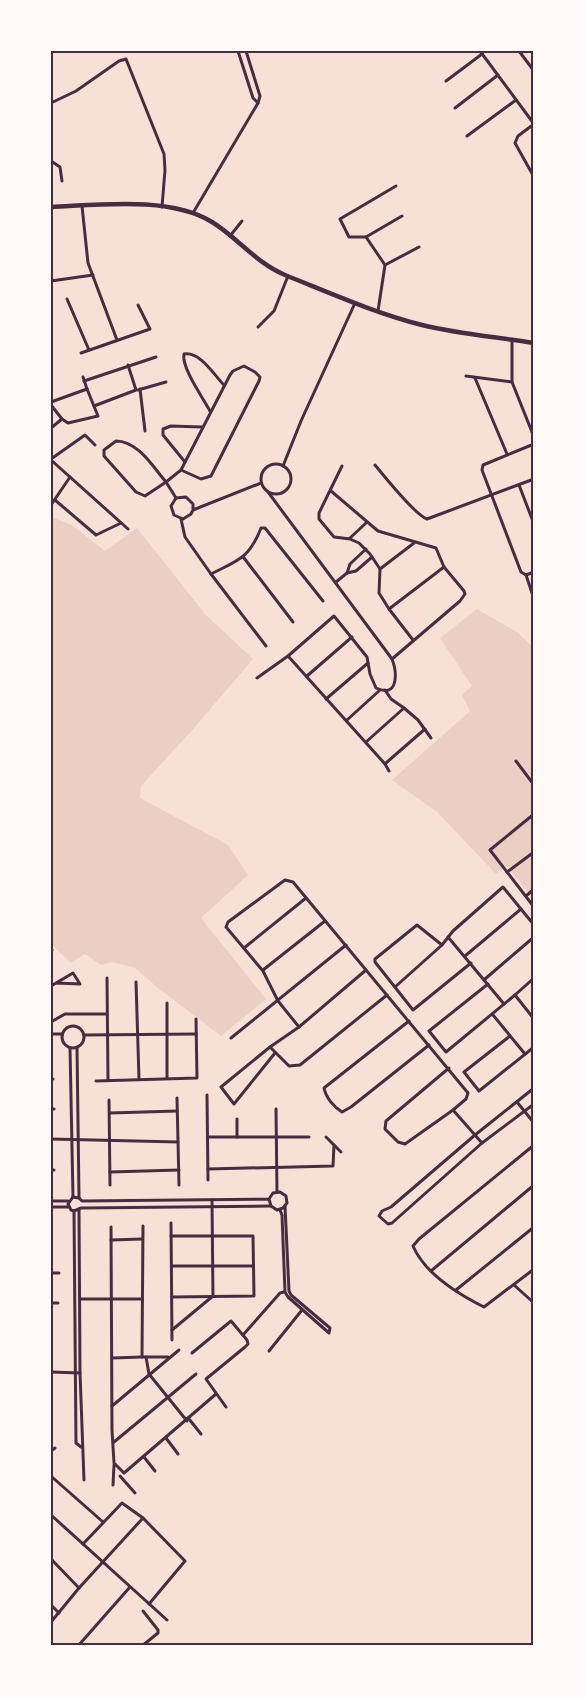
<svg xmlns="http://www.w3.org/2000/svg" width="585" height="1697" viewBox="0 0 585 1697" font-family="Mulish,sans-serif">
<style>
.green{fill:#ebcfc5}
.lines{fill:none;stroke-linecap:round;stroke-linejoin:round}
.minor{stroke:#4a2c40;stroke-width:3}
.primary{stroke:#4a2c40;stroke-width:4.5}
.neatline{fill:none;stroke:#4a2c40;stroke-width:2}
</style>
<rect width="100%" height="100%" fill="#f7e1d7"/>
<!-- green -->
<g class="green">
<path d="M51,517l21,8 33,26 32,-23 68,86 48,45 -59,69 -53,58 -1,12 88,47 20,30 -47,43 65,81 -45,37 -63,-48 -23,-20 -23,-6 -11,3 -16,-11 -14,9 -20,-19z"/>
<path d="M477,609l40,23 17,16v252l-27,-34 -11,8 -59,-62 -45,-32 78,-69 -8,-16 10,-9 -32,-48z"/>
</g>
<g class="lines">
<!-- minor -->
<g class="minor">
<path d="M238,51l15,47 5,5"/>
<path d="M480,51l54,73"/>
<path d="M519,51l15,20"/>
<path d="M446,81l36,-27"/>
<path d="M51,103l25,-12 43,-30 7,-2 38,95 1,16 -3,37"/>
<path d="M455,108l43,-33"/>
<path d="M534,124l-16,12 -3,7 19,34"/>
<path d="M467,136l49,-36"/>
<path d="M51,161l9,6 2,14"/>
<path d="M82,206l6,57 29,77"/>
<path d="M193,213l65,-110 2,-7 -14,-45"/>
<path d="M230,236l12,-15"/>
<path d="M366,237h-17l-9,-18 56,-33"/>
<path d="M385,265l34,-18"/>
<path d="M51,281l42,-6"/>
<path d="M67,299l22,51"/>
<path d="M378,311l7,-46 -19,-28 36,-21"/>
<path d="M258,327l16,-16 14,-35"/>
<path d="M512,339v43l22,55"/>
<path d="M81,353l69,-24 -12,-24"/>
<path d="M466,376l46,6"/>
<path d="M83,377l4,12"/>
<path d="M475,378l32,76"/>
<path d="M84,381l72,-24"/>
<path d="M140,389l5,42"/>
<path d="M138,390l28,-8"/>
<path d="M51,402l36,-13 11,27 -30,7 -6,-4 -11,9"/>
<path d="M51,405l11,14"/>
<path d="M94,406l42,-16 -8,-25"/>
<path d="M210,411c-7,-13 -29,-44 -26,-57 16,-3 30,21 40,31"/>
<path d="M116,441c22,0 37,26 50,41l-21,14 -9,-4 -32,-36v-6z"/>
<path d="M534,444l-51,21 -1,5 39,102 5,3 8,24"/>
<path d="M51,459l34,-24 10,10"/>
<path d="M51,460l77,69"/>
<path d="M185,462l-22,-27v-6l8,-3 31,1"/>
<circle cx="276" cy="479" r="15"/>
<path d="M375,465c10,12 40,50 52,54l107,-40"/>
<path d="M283,466l18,-45 54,-118"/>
<path d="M342,466l-23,47v6l15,18 16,2 9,4 11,11 10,15 -1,24 10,16"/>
<path d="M519,485l15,39"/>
<path d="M331,491l47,40 58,17 8,19 20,24 1,3 -5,7 -68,58"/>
<path d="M176,498l-10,-16 15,-12 49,-95 3,-4 11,-5 11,6 5,5 -1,4 -48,95 -10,3 -20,-9"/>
<path d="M55,500l41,35 25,-12"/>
<path d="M51,505l19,-28"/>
<path d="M193,510v-6l-7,-7 -10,1 -5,8 3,9 9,4 8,-5 2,-4 68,-27"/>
<path d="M181,519l4,18 26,37"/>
<path d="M350,538l16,-15"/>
<path d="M244,558l49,64"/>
<path d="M380,569l34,-26"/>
<path d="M347,573l3,-9 16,-15"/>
<path d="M526,575l8,-3"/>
<path d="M336,582l11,-9 9,-2 16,-14"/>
<path d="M413,640l-24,-31 55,-42"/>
<path d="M266,646l-55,-72c27,-14 38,-15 50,-46h4l58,73"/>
<path d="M288,656l97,108 4,7"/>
<path d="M307,676l45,-39"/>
<path d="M257,678l31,-22 46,-40 33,41 3,17 6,14c23,11 21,-16 16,-29l-124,-167"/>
<path d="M385,690l6,9 13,9"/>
<path d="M326,699l42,-36"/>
<path d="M347,720l33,-30"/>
<path d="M366,742l38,-34 14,12 13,18"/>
<path d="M516,761l18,24"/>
<path d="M386,763l39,-34"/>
<path d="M534,814l-44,36 44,57"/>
<path d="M507,872l27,-20"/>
<path d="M526,896l8,-7"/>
<path d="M448,937l56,67"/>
<path d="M244,948l62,-50"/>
<path d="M51,951l1,-1"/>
<path d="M465,956l56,-47"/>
<path d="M471,963l-58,47 -38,-48v-3l42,-34 25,20 11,-14 50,-44 31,38"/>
<path d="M263,970l62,-49"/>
<path d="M107,978l1,102"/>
<path d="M485,979l49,-42"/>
<path d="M136,982l3,97"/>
<path d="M488,984l-59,47 17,21 69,-57 19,24"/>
<path d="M51,986l22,-13 7,11 -24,-1"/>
<path d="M395,987l47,-42"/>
<path d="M515,995l19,-17"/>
<path d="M167,1003v75"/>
<path d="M493,1015l32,39"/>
<path d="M409,1021l-85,67c2,10 10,19 18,24l9,-5 78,-62"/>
<path d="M51,1022l14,-8h42"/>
<circle cx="73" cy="1037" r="11"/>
<path d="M299,1027l-21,-26 -15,-30 -37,-44 2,-5 57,-42 8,2 175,211 -2,6 -13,11 29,33"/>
<path d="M51,1034h11"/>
<path d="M84,1035l112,-1"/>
<path d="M510,1036l-46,36 15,19 55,-44"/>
<path d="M231,1038l115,-93"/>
<path d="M77,1047l2,151"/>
<path d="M270,1047l19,19 11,-1 87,-70"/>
<path d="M70,1048l3,149 -5,7 3,6 3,1 2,232 5,4"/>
<path d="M275,1053l-41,51 -13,-17 49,-40 29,-20 67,-57"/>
<path d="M449,1068l-63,53 -1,8 13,13 7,2 48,-34"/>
<path d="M51,1079h2"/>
<path d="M96,1081l101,-3 -1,-59"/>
<path d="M534,1088l-59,47 -84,72 -9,4 -3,5 9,8 4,-1 90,-80 52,-39"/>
<path d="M207,1095l1,85"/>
<path d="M177,1098l2,87"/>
<path d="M109,1100l1,85"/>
<path d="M517,1102l17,21"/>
<path d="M51,1109h3"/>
<path d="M276,1109l1,83"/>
<path d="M110,1113l67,-2"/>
<path d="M208,1137h101"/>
<path d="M237,1137v-18"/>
<path d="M326,1137l15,15"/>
<path d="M51,1139l127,3"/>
<path d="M534,1145l-115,94 -6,7c12,28 45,48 71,61l50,-38"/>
<path d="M208,1169l125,-3 1,-21"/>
<path d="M51,1170h3"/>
<path d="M110,1172l69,-2"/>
<path d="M73,1197l6,1 3,3 187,-2 4,-6 7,-1 6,4 1,7 -4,5 -6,2 -6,-4 -2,-7"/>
<path d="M51,1201h17"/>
<path d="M51,1207h17"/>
<path d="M79,1210l1,163 4,107"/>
<path d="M280,1210l2,5 3,77 3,5 41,36 1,-5 -39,-33 -2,-4 -4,-85"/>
<path d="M74,1211l7,-3 190,-2"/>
<path d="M171,1223l1,117"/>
<path d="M143,1226l-1,131h26"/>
<path d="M111,1227l1,203 2,33 10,10 92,-79"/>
<path d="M171,1236h82l1,60 -82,1"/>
<path d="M111,1240l31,-1"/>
<path d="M172,1266h81"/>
<path d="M431,1271l103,-86"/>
<path d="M51,1273h8"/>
<path d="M514,1285l20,18"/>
<path d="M456,1290l78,-63"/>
<path d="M81,1299h61"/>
<path d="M51,1303h7"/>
<path d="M172,1330l41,-34 -1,-96"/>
<path d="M243,1335l37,-42 4,-1"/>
<path d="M269,1351l33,-41"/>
<path d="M192,1353l39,-32 16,19 1,4 -3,3 -39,32 20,28"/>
<path d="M146,1357l3,17 38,47"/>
<path d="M112,1358l30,-1"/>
<path d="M51,1372l29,1"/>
<path d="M112,1406l67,-56"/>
<path d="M189,1419l12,15"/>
<path d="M166,1438l12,16"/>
<path d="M114,1442l82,-68"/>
<path d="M51,1451l4,-3"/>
<path d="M144,1457l11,14"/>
<path d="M120,1476l15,17"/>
<path d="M52,1477l51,45"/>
<path d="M113,1485l1,-20"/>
<path d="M51,1515l116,105"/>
<path d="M83,1544l39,-41 21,15 42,43 -36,43"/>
<path d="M51,1559l28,29 -28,34"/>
<path d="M79,1588l64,-70"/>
<path d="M51,1605l8,8"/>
<path d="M78,1646l52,-59"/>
<path d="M142,1646l16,-13v-3l-15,-19"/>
</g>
<!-- primary -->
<path class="primary" d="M51,207c47,-2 119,-11 161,15 26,16 44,41 73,53 45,18 90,38 137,50 36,9 75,12 112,18"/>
</g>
<!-- border -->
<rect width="585" height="1697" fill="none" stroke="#fffaf5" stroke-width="105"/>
<rect x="52" y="52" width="480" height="1592" class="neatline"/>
</svg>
